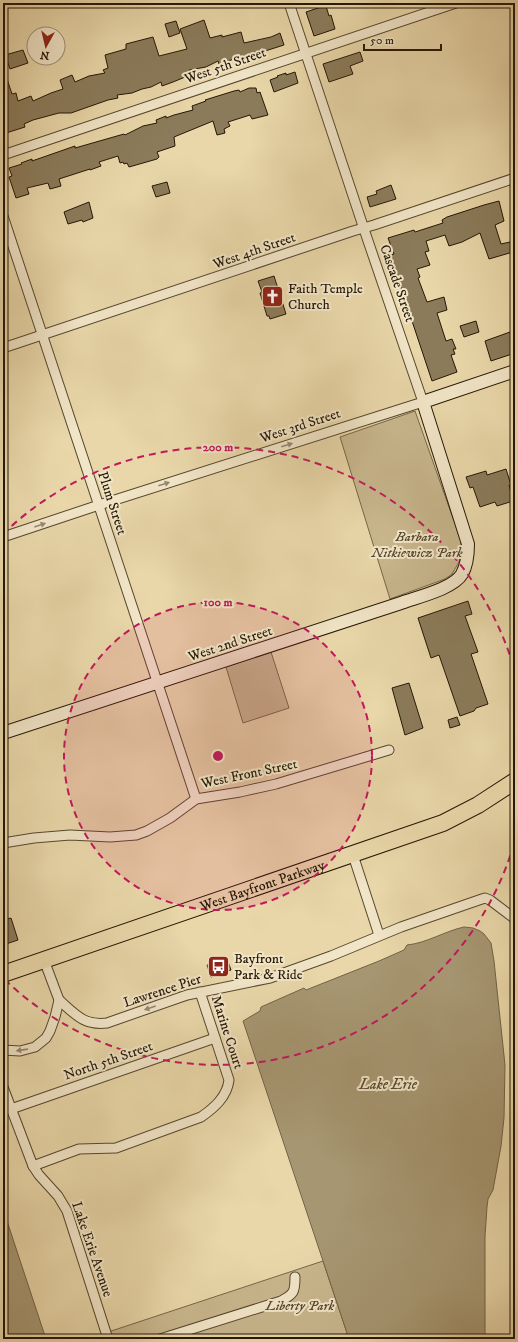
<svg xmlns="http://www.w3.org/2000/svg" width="518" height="1342" viewBox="0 0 518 1342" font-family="'IM FELL DW Pica',serif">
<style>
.green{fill:#c8b68d;stroke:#766649}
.water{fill:#a69671;stroke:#726346}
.building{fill:#8b7b5a;stroke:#251705}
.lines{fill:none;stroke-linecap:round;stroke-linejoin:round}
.street-casing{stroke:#56472e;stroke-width:11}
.secondary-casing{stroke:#251705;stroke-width:14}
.highway-casing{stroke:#251705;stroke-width:18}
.street{stroke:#f1e5c7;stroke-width:9}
.secondary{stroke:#f1e5c7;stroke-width:12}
.highway{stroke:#e9d7a9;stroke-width:16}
.oneway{fill:#958870}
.ring{fill:none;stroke:#c2185b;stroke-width:2;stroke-dasharray:7 5}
.labels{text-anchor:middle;stroke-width:4;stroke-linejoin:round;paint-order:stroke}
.street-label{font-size:14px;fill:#251705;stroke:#f1e5c7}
.poi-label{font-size:14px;fill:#251705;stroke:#f1e5c7;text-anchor:start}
.park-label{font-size:14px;font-style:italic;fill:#56472e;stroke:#f1e5c7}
.water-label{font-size:15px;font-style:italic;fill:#594a30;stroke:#f1e5c7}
.centre{fill:#c2185b;stroke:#f1e5c7;stroke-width:2}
.ring-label{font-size:12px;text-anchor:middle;font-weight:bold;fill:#c2185b;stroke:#f1e5c7;stroke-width:4;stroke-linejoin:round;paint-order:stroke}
</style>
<rect width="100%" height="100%" fill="#e9d7a9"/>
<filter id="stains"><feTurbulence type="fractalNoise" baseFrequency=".005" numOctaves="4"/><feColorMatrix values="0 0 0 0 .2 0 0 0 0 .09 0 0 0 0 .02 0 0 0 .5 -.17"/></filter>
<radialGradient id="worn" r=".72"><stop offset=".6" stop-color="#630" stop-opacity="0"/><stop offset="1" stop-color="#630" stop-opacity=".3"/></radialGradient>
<!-- green -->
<g class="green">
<path d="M415,411l46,130v12l-2,9 -7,12 -7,5 -55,20 -50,-162z"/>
<path d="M271,652l18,56 -46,15 -17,-56z"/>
<path d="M323,1261l26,78h-262z"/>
</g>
<!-- water -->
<g class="water">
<path d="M464,927l9,1 7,3 4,3 7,9 3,18 11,104 -1,53 -3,28 -8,44 -5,9 -1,8 -2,29v103h-136l-106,-318 17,-10 1,-4 43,-19 2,2 73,-29 25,-11 3,-5c20,-2 38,-14 57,-18z"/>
<path d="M3,1209l5,15 38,115h-43z"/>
</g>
<!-- building -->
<g class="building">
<path d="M324,6l1,1 1,-1 3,10 2,-1 4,14 -21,7 -8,-24z"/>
<path d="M204,20l6,18 12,-3v2l19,-5 3,11 27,-6 9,-4 4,12 -19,6 -1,-2 -28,11 -1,-2 -10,5 -6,1 -1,-3 -12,6 -17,3 1,5 -17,7 -11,4 -1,-4 -10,5 -9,2 -10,4 -15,2 1,3 -10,2 -37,13h-12l-26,7 -9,4 1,3 -22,7v-61h2l7,21 4,-1 2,8 13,-5 2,5 18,-8 12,-4 -3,-9 12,-5 3,7 14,-6 16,-3 -2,-3 5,-2 -3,-13 21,-6v-5l27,-7 6,19 28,-7 -7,-20z"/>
<path d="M176,21l4,12 -11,4 -4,-13z"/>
<path d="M23,50l5,13 -18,6 -5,-14z"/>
<path d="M360,52l3,9 -13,5 3,8 -24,8 -6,-18z"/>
<path d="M295,72l3,11 -24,9 -4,-12 8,-3 -1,-1 9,-3v2z"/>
<path d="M249,88h7l1,5 3,-1 8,23 -16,4 -2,-4 -22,7 2,4 -6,3 1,4 -8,2 -4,-14 -39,16 1,9 -18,6 2,5 -2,2 -28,8 -2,-4 -3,1 -1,-2 -3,1 -2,-7 -19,6 2,4 -11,4v-1l-31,10 2,7 -11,3 -2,-6 -21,5 2,6 -13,4 -7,-21 3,-1 -3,-8 13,-4 -1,-1 11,-4v2l43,-15v2l49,-14 1,1 18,-9 14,-3 -1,-3 10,-4v2l8,-3 19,-5 -1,-4 14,-5 -1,-1 29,-9 5,-1 1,2z"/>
<path d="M167,182l3,11 -14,4 -4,-11z"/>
<path d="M391,185l5,14 -26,8 -3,-10 10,-3 -1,-3z"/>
<path d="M499,201l5,20 -9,4 6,19 9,-2 3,10 -24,7 -9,-26 -18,9 -13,4 -4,-11 -19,6 3,10 -4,1 5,13 -13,4 3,8 -2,1 9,24 17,-5 3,13 -10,3 9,28 6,-2 4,10h-3l2,5 -4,1 6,17 -25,9 -42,-126 4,-1 -6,-16 26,-8 1,2 28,-9 -1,-3 5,-3 37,-12z"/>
<path d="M89,202l4,16 -10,4 -1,-2 -14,4 -4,-12z"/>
<path d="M274,276l12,38 -16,5 -1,-3h-2l-7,-23 2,-1 -4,-11z"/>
<path d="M476,321l3,11 -15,5 -4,-11z"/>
<path d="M510,332l5,14v7l-24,8 -6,-20z"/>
<path d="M506,469l5,16h-2l4,16 -16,5 -2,-4 -15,5 -7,-20 -3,1 -4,-11 20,-6 1,4z"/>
<path d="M468,601l4,13 -7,2 13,36 -7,2 17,50 -12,4 -2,3 -14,5 -21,-61 -8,3 -13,-40z"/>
<path d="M409,683l14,45 -18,7 -13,-47z"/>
<path d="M457,717l3,8 -10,3 -2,-8z"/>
<path d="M11,918l7,22 -15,5v-25z"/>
<path d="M221,957l1,3 5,-1 4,11 -20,7 -4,-12 5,-1 -1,-3z"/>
</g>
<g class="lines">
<defs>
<g id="street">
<path d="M3,155l453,-152"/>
<path d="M3,216l193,583"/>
<path d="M3,348l350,-117 21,-6 141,-47"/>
<path d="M3,537l96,-32 324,-103 -56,-164 -78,-235"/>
<path d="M3,843l31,-5 36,-3 40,2 26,-2 11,-4 23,-13 26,-19 44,-7 36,-8 113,-34"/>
<path d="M353,855l26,80"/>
<path d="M59,1000c16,14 25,26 48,23l80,-28 83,-17 61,-22 70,-29 78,-27 6,-2 5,2 25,19"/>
<path d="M3,1050l17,1 15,-4 11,-9 4,-7 5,-14 4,-17 -15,-40"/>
<path d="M3,1087l30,79 6,9 19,21 9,15 41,128"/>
<path d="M11,1109l204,-71"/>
<path d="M33,1166l46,-17 37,-1 85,-31c13,-9 26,-20 28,-37l-29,-88"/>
<path d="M160,1339l121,-38c13,-7 14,-9 14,-24"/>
</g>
<path id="secondary" d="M3,733l398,-130c16,-6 52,-14 61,-29 5,-9 6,-20 6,-30l-45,-142 92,-31"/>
<g id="highway">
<path id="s1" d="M3,974l440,-151 35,-18 37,-24"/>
</g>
</defs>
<!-- street casing -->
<use href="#street" class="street-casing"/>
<!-- secondary casing -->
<use href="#secondary" class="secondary-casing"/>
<!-- highway casing -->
<use href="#highway" class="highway-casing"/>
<!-- street -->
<use href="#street" class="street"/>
<!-- secondary -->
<use href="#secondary" class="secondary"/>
<!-- highway -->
<use href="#highway" class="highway"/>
</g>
<!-- one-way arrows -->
<defs><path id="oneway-solid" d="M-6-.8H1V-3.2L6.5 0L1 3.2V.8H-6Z"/></defs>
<g class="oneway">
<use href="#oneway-solid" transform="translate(287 445) rotate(-18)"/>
<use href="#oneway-solid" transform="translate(164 484) rotate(-18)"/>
<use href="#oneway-solid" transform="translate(40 525) rotate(-19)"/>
<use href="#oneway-solid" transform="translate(150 1008) rotate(161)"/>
<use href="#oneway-solid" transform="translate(22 1050) rotate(172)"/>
</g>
<!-- distance rings -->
<circle cx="218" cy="756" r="154" fill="#c2185b" fill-opacity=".12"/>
<g class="ring">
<circle cx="218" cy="756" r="154"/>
<path d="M514 844A309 309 0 0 1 3 978M3 534A309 309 0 0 1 514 668"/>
</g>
<!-- icons -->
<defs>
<symbol id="church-square" viewBox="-11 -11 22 22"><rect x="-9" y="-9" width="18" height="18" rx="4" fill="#8f2418" stroke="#f1e5c7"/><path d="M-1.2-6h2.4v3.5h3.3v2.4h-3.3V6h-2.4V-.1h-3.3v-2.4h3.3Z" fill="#fff"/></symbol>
<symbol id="bus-square" viewBox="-11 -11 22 22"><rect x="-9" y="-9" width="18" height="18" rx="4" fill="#8f2418" stroke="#f1e5c7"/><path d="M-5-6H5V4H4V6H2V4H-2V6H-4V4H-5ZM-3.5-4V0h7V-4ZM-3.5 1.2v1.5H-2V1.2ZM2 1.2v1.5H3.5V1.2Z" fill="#fff"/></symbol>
</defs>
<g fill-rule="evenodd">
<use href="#church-square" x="260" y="284" width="25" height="25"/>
<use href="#bus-square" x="206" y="954" width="25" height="25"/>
</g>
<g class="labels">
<!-- street labels -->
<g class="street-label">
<text transform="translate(225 65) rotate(-19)" y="5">West 5th Street</text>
<text transform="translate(254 250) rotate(-19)" y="5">West 4th Street</text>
<text transform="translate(398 283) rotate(71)" y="5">Cascade Street</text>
<text transform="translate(300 425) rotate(-18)" y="5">West 3rd Street</text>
<text transform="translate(113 503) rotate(72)" y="5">Plum Street</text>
<text transform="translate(230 643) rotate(-18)" y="5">West 2nd Street</text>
<text transform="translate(249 773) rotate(-12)" y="5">West Front Street</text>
<text dy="5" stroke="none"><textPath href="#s1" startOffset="274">West Bayfront Parkway</textPath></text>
<text transform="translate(162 990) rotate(-18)" y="5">Lawrence Pier</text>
<text transform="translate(228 1032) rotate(72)" y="5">Marine Court</text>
<text transform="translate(108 1060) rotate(-19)" y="5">North 5th Street</text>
<text transform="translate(93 1249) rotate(71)" y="5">Lake Erie Avenue</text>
</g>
<!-- poi labels -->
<g class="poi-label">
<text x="288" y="293">Faith Temple<tspan x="288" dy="16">Church</tspan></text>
<text x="234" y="963">Bayfront<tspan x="234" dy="16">Park &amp; Ride</tspan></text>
</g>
<!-- park labels -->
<g class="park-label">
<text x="417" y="541">Barbara<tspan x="417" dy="16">Nitkiewicz Park</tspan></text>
<text x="300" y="1310">Liberty Park</text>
</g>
<!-- water labels -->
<g class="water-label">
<text x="388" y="1089">Lake Erie</text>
</g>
</g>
<circle cx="218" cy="756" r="6" class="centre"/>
<g class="ring-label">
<text x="218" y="451">200 m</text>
<text x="218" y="606">100 m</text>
</g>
<!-- margin -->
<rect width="518" height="1342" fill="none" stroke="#e9d7a9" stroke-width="16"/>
<rect x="4" y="4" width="510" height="1334" fill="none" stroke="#251705" stroke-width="2"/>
<rect x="8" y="8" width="502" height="1326" fill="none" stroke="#251705"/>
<!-- north arrow -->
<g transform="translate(46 46) rotate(188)"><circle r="19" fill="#f1e5c7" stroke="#9f9379"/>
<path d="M0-3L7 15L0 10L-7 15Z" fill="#8f2418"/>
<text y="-6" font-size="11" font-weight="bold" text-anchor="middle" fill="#251705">N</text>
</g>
<!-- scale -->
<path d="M364 44v6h77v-6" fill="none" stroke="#251705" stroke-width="2"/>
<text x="370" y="44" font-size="12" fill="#251705" stroke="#f1e5c7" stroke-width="3" paint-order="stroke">50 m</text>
<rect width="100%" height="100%" filter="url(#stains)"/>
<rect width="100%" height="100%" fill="url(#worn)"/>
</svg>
